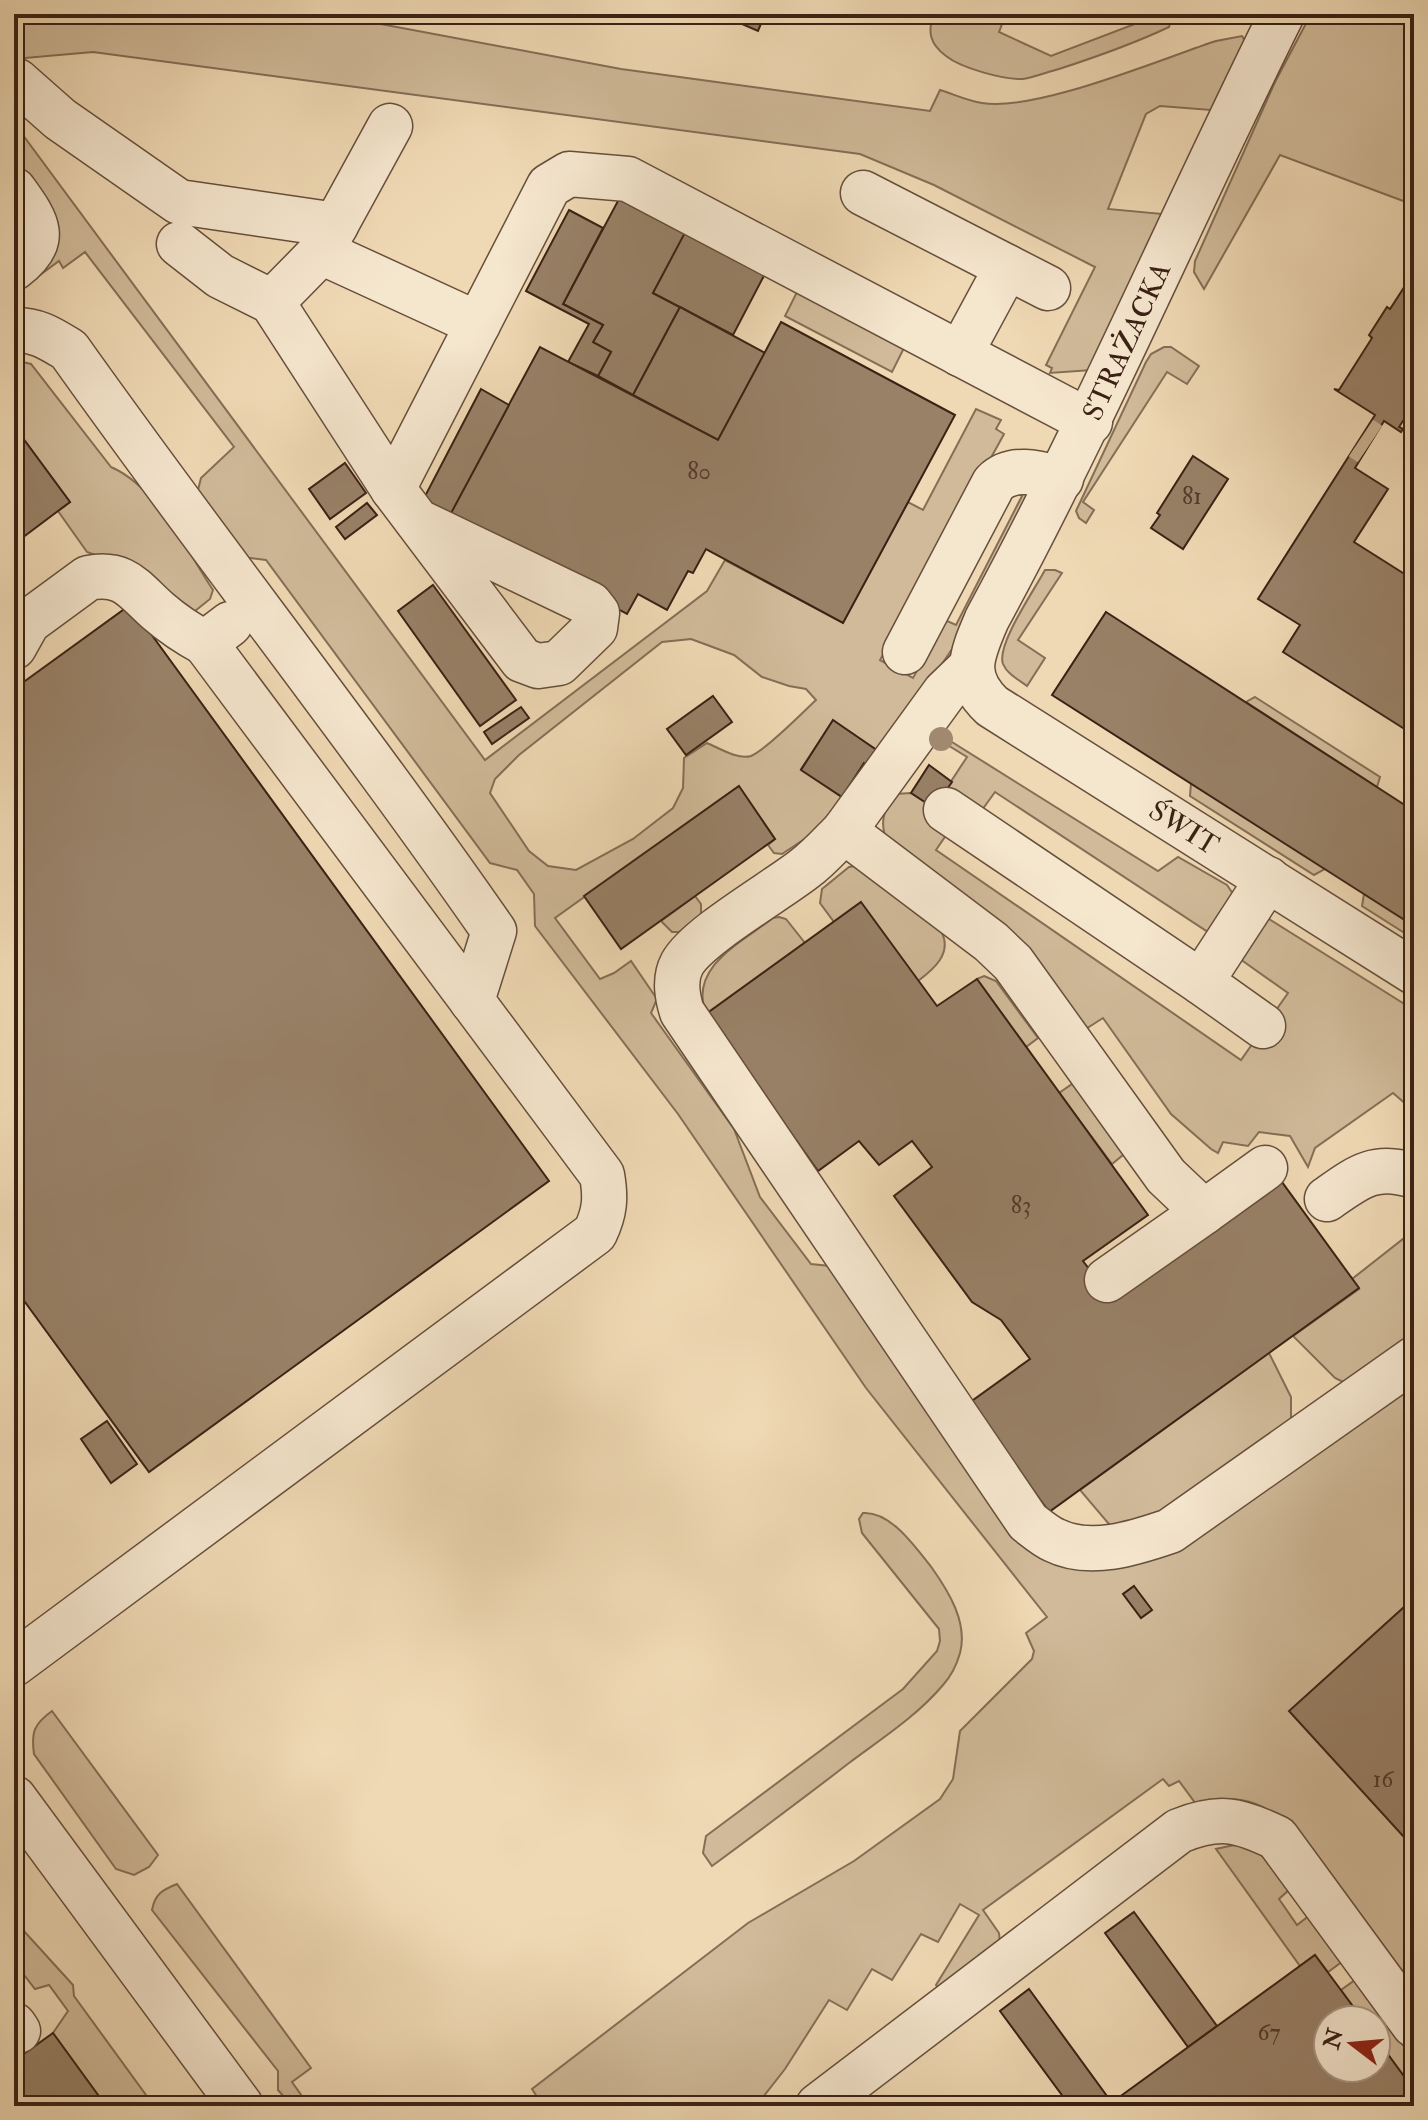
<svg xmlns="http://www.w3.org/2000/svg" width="1428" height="2120" viewBox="0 0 1428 2120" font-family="'IM FELL Double Pica',serif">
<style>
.green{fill:#d0ba99;stroke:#856e56;stroke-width:2;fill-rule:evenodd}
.building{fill:#988167;stroke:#3a2114;stroke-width:2}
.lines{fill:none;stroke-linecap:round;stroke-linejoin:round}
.minor-tunnel{stroke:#cbb494;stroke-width:44;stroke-dasharray:44 22;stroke-linecap:butt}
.minor-casing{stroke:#674f3c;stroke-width:47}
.minor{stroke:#f5e6ce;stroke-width:44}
.tree{fill:#a0896e}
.labels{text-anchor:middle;stroke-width:6;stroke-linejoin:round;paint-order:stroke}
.number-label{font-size:24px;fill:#523929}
.street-label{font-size:28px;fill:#3a2114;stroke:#f5e6ce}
</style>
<rect width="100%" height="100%" fill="#efd9b4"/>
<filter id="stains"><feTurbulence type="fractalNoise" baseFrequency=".0025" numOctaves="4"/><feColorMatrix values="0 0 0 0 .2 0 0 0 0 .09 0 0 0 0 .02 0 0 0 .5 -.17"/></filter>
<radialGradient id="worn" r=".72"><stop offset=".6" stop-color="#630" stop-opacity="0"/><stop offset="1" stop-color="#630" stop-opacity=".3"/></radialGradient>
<!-- green -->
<g class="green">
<path d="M14,14l23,6 78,-6 223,2 283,53 309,42 10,-21c13,4 28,11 42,13 54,9 179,-44 234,-62l26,-5 3,5 -34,69 -51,-4 -14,8 -38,95 55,5 -71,156 -42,3 2,-5 -6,-3 49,-98 -161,-82 -74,-31 -767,-102 -79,7z"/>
<path d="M934,14h72l-7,18 52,24 110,-42h9l2,3 -3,10c-36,17 -73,30 -110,42 -12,3 -24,8 -36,10 -19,1 -62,-11 -77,-23 -16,-12 -19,-24 -12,-42z"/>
<path d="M1311,14h103v191l-134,-50 -76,134 -10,-17 1,-11 80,-179z"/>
<path d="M14,123l471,637 222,-169 18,-31 118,63 65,-121 15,8 53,-101 25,11 -5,9 8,5 -124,226 33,18 32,-58 11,5 66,-129 -13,-8 26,-1 -74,149 -80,117 -48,-32 -32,48 41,28 -24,33 -36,24 -8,-1 -6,-8 7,-6 -37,-52 -183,131 45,61 14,-6 17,-12 26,38 -6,14 83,116 26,68 51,67 19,2 249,292 335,-186v226l-124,113 124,137v147l-130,-176c-32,-21 -50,-24 -88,-15l-17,-23 -10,5 -6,-7 -180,131 16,23 1,10 -62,45 -2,-3 43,-70 -19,-11 -22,38 -17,-8 -29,46 -20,-11 -25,41 -18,-10 -44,69 -29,37h-217l2,-3 -9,-14 216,-166 106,-62 86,-62 13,-20 7,-48 72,-72 2,-8 -8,-18 21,-16 -181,-229 -188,-274 -143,-188 -1,-32 -17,-24 -27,-7 -224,-303 -24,-3 -45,-63 4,-16 33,-31 -149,-195 -22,16 -4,-7 -45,33v-8l32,-24 -32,-90zM691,639l43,16 28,22 27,9 17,3 10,11c-13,12 -50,50 -65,56 -13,4 -32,-8 -44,-13l-23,15 -1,30 -10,20 -40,31 -57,31 -28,-4 -19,-15 -39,-58 5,-14 24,-24 143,-113z"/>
<path d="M797,292l107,56 -12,24 -107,-56z"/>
<path d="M1164,347h7l28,19 -12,18 -20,-12 -84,130 11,8 -8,13 -7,-5 -3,-7 70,-149 5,-8z"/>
<path d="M14,360l17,4 80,103c46,20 75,82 102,123l-3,9 -15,12 -14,1 -67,-50 -27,-10 -29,-41 12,-9 -56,-76z"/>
<path d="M1045,570h10l7,3 -44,67 27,18 -18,28c-8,-6 -20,-12 -24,-22 -7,-19 32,-75 42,-94z"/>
<path d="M1255,697l125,80 -3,10 -131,-85z"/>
<path d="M936,732l222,139 20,-14 49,28 6,9 -25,38 -213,-140 -13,18 -38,-18 23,-35 -34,-21z"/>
<path d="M1191,783l134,86 -11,6 -124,-79z"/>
<path d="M911,793l23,15 17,20 -15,22 305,210 47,-67 -48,-34 22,-40h7l145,91v101l-21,-18 -78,55 -7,19 -18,-31 -31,-4 -11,14 -25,-4 -5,11 -7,-4 -40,-35 -68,-96 -22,14 -196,-196c-5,-17 0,-27 10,-42z"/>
<path d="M855,866l86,65c12,22 -7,38 -23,50l-84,-59 -14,-19 2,-14 27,-22z"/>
<path d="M1364,894l50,32v13l-52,-33z"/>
<path d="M695,896l6,8v11l-22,17h-7l-11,-11z"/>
<path d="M779,917l7,2 19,24 -99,71c-18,-47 36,-72 67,-96z"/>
<path d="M984,976l12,5 42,57 -12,9 -49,-68z"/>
<path d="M1075,1082l48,67v6l-11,9 -53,-71z"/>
<path d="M1414,1235v110l-71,37 -8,-4 -42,-42 66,-47 -7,-10 51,-40z"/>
<path d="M1269,1353l22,44v28l-84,69 -93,36 -34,-40z"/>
<path d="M863,1513c28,-2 53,35 69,55 17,24 36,55 28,85 -3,11 -9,23 -17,32 -26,31 -62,54 -94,78 -45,35 -91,69 -137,103l-9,-13 3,-17 197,-147 34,-38 3,-10 -1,-12 -77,-96 -3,-14z"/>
<path d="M52,1711l106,144 -9,12 -15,8 -18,-6 -82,-115c-3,-22 0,-30 18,-43z"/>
<path d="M1234,1845c28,2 41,23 56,44l-11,10 18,26 13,-10 33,46 -15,11 -13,-17 -15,11 -84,-117z"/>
<path d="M177,1884l134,184 -19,14 17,24h-17l-14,-16v-19l-126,-161c3,-16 10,-20 25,-26z"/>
<path d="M14,1930l4,5 6,-4 49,54 1,11 80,110h-48l-53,-73 15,-22 -19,-26 -14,4 -21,-27z"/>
<path d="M1355,1980l59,80v30l-38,-52v-18h-13l-22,-30z"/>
</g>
<!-- building -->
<g class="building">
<path d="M719,14h46l-7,17z"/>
<path d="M619,199l66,35 -32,59 27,14 -47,88 -35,-19 13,-24 -18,-10 10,-17 -40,-21z"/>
<path d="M569,210l34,18 -40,76 40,21 -10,17 18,10 -13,24 -30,-14 21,-38 -63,-33z"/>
<path d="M689,225l79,43 -35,67 -80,-42z"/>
<path d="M1414,272v132l-15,23 4,2 -2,3 -17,-11 -29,47 33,21 -34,53 60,38v155l-131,-83 17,-27 -42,-26 117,-184 -41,-26 5,1 33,-52 -3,-3 18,-28 3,2z"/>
<path d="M680,307l85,46 -47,87 -85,-45z"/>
<path d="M781,322l174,93 -112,208 -137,-74 -13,24 -5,-2 -21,39 -29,-16 -11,20 -179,-96 92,-171 178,93z"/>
<path d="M481,389l28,16 -59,110 -27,-15z"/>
<path d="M14,426l56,76 -56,42z"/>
<path d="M1193,456l35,23 -45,70 -32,-21 9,-13 -3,-2z"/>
<path d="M345,463l21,30 -36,26 -21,-30z"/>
<path d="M367,503l10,12 -32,24 -9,-12z"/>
<path d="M433,585l83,115 -36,26 -82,-115z"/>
<path d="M130,605l419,576 -400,291 -135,-185v-598z"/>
<path d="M1106,612l308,199v115l-362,-231z"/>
<path d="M713,696l19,26 -46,33 -19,-26z"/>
<path d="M521,707l8,11 -37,26 -8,-12z"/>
<path d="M833,720l48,33 -9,14 -8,-4 -22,34 -41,-27z"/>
<path d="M929,765l23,17 -18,26 -23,-15z"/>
<path d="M739,786l36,53 -154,110 -37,-53z"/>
<path d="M861,902l76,104 40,-27 171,236 -65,46 29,38 167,-121 80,110 -310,224 -80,-109 61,-44 -29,-39 -29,-18 -78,-106 38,-29 -20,-26 -33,24 -20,-24 -41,30 -112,-157z"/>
<path d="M107,1421l30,43 -26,19 -30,-44z"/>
<path d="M1134,1586l18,24 -11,8 -18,-24z"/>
<path d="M1414,1598v250l-125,-137z"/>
<path d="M1134,1912l83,114 -29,21 -83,-114z"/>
<path d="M1315,1955l48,65h-35v48h48v-30l38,52v16h-307z"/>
<path d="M1029,1989l83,114 -5,3h-37l-70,-95z"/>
<path d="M53,2033l53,73h-92v-45z"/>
</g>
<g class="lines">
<!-- minor-tunnel -->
<path class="minor-tunnel" d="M1361,438l9,6"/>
<defs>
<g id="minor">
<path id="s1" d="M1282,14c-100,201 -188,408 -295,605 -15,35 -26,58 5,87l422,266"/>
<path d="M17,81l43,38 119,83 157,23"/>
<path d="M14,190c23,32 37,50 0,78"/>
<path d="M863,193l144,74 -47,87"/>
<path d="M179,244l41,32 52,26 121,187"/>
<path d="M321,252l157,72"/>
<path d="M1007,267l41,21"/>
<path d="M272,302l49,-50 69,-126"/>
<path d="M14,330c22,-1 37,9 55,20 139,196 288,384 425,581l-22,70"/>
<path d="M417,521l173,83 7,9 -2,15 -36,35 -21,3 -16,-6 -129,-171 156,-303 20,-12 59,5 462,243"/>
<path d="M14,647l14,-25 60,-44c37,-7 46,12 70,33 15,13 30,23 47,32l25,-19"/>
<path d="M905,652l89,-169c18,-18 45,-10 67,-4"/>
<path d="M971,667l-26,25 -101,139c-13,13 -25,27 -40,38 -28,22 -108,68 -122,95 -8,15 -5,32 0,48l346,510c8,6 17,14 26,18 36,18 81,3 116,-9l244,-172"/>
<path d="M946,810l255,172 67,-103"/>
<path d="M844,831l147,111 22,21 153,213 38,36 61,-44"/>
<path d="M1201,982l62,44"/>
<path d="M1327,1199c31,-22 48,-36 87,-23"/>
<path d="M1107,1280l97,-68"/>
<path d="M14,1664l581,-431c10,-21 11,-35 7,-58l-397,-532"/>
<path d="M14,1798l227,308"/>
<path d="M14,2025l4,6"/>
<path d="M818,2106l361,-275c40,-16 59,-12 98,7l137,187"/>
</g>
</defs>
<!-- minor casing -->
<use href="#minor" class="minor-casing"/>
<!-- minor -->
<use href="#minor" class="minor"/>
</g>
<!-- trees -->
<circle class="tree" cx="941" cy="739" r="12"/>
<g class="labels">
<!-- number labels -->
<g class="number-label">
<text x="699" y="479">80</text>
<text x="1192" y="504">81</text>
<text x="1021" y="1213">83</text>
<text x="1383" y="1787">16</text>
<text x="1269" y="2040">67</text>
</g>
<!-- street labels -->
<g class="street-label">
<text transform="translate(1126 341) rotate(-65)" y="10">STRAŻACKA</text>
<text dy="10" stroke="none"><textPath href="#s1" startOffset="996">ŚWIT</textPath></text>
</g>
</g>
<!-- margin -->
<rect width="1428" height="2120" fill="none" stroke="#efd9b4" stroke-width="48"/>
<rect x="16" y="16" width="1396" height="2088" fill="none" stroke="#3a2114" stroke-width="4"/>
<rect x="24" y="24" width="1380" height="2072" fill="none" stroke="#3a2114" stroke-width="2"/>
<!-- north arrow -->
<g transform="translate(1352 2044) rotate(286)"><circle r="38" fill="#f5e6ce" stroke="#aa9784" stroke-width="2"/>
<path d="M0-6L14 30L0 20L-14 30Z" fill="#8f2418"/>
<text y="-12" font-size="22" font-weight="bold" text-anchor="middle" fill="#3a2114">N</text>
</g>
<rect width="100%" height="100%" filter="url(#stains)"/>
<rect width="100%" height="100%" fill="url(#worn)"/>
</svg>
